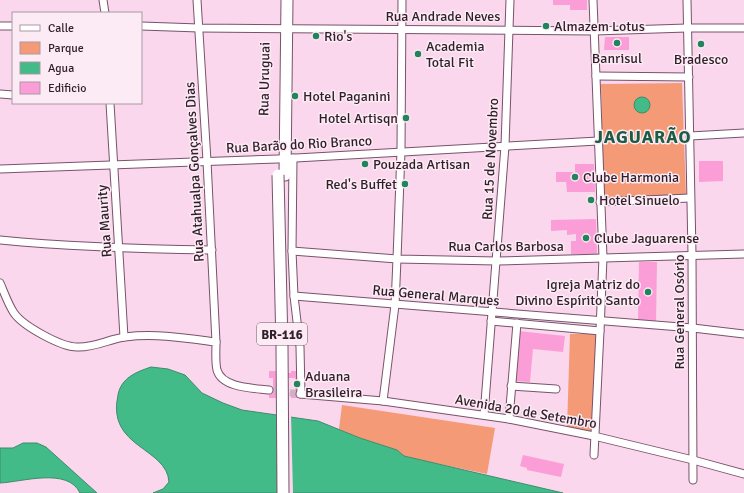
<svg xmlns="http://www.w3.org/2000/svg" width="744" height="493" viewBox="0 0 744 493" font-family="Signika,sans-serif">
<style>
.green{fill:#f59a76}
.water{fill:#43bb89;stroke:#3d8c6c}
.pier{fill:#fad7ec}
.building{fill:#fb9ed8}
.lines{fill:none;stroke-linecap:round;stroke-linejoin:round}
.minor-tunnel{stroke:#d1b2c5;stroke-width:7;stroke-dasharray:7 3.5;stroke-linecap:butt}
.minor-casing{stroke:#78536a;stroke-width:9}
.highway-casing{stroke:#78536a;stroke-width:13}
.minor{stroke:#fff;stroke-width:7}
.highway{stroke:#fff;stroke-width:11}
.highway-bridge-casing{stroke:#78536a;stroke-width:13;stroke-linecap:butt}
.highway-bridge{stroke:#fff;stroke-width:11}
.poi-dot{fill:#21845d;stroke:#fceaf4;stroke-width:1.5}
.labels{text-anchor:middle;stroke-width:3;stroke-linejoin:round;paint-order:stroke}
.shield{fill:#fceaf4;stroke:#6c5c66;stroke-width:1}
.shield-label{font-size:13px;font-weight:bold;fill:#2f1f29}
.street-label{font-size:14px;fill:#2f1f29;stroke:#fceaf4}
.poi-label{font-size:14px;fill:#2f1f29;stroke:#fceaf4;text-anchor:start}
.district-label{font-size:18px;font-weight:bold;letter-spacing:1px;fill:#1b5d42;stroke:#fceaf4}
</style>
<rect width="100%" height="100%" fill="#fad7ec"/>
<!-- green -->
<g class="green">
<path d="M682,83l4,113 -82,3 -3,-115z"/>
<path d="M570,334h28l-5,100 -26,-6z"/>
<path d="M342,405l153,23 -8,46 -62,-13 -21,-5 -7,-6 -37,-12 -21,-9z"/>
</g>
<!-- water -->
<g class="water">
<circle cx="642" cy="105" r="8"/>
<path d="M151,367l17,2 17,6 17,18 21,10 19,7 76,11 42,17 37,12 7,6 159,37h-410l10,-4 6,-7c-2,-35 -63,-34 -51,-87 3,-17 18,-23 33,-28z"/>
<path d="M23,443h14l9,4 51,46h-17c-12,-26 -58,-11 -80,-10v-35h13z"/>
</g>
<!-- pier -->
<path class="pier" d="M278,413l13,2 2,78h-13z"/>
<!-- building -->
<g class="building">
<path d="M553,0h34v10h-17v-5h-17z"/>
<path d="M605,37h24v13h-25z"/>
<path d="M699,161h24v20l-24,1z"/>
<path d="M575,164h19l1,28h-28l-1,-10h-10v-10h19z"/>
<path d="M596,219l1,35h-26v-13h5v-7l-9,1v-5l-16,1v-11z"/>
<path d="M639,262h18l-1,60 -18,-1z"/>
<path d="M518,331l47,5 -2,16 -30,-3 -3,33 -16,-1z"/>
<path d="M269,371h8v2h14v-2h8l1,27h-9v-7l4,-1v-12h-17v20h-9v-8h4v-12h-4z"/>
<path d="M523,455l41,9 -3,13 -34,-7v-2l-7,-2z"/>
</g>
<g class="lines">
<!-- minor-tunnel -->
<path class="minor-tunnel" d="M269,390l31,4"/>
<defs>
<g id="minor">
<path d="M103,0l2,13"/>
<path d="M197,0l10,161 9,181"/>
<path d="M593,0l10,257 -3,74 -6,124"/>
<path d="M687,0l5,254 1,226"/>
<path d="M0,26h13"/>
<path d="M141,26l58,2 395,3 93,-3h57"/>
<path d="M596,76l93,1"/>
<path d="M0,94l13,1"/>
<path d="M110,103l14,234"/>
<path d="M690,136l54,-3"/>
<path d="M293,158l-1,93 2,45 6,51 1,47"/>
<path d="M0,169l278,-10 320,-18"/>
<path d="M600,202l90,-4"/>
<path d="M0,240c71,7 140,9 212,10"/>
<path d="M292,251l105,8 100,2 247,-7"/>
<path d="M0,283c4,9 8,21 14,30 9,13 47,34 63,34 17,1 32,-8 48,-10 30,-4 61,1 91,5 0,9 -1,20 1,28 5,18 36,18 52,20"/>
<path d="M294,296l399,32 51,6"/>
<path d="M491,321l109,10"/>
<path d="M511,386l45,3"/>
<path d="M300,394l83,7 126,18 85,17 99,24 51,14"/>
<path d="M383,401l12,-96 2,-46 4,-108 1,-151"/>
<path d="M484,415l21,-269 5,-146"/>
<path d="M509,419l8,-96"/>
</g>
<path id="highway" d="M285,175l2,-175"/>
</defs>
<!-- minor casing -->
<use href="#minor" class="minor-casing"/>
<!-- highway casing -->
<use href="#highway" class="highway-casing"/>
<!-- minor -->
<use href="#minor" class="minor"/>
<!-- highway -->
<use href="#highway" class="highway"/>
<defs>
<path id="highway-bridge" d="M278,175l4,171 1,147"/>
</defs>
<!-- highway-bridge casing -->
<use href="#highway-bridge" class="highway-bridge-casing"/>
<!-- highway-bridge -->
<use href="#highway-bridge" class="highway-bridge"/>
</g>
<!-- markers -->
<g class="poi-dot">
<circle cx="546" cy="26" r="4"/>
<circle cx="316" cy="36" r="4"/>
<circle cx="617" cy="43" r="4"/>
<circle cx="701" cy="44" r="4"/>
<circle cx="418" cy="54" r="4"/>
<circle cx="295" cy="96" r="4"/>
<circle cx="406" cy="118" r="4"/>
<circle cx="365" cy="164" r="4"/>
<circle cx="575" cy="177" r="4"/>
<circle cx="405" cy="184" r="4"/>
<circle cx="591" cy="200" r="4"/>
<circle cx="586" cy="238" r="4"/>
<circle cx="648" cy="292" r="4"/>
<circle cx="297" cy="384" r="4"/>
</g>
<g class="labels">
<!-- shield labels -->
<rect class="shield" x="257" y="323" width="50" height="22" rx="3"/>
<g class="shield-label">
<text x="282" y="339">BR-116</text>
</g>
<!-- street labels -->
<g class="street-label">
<text x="443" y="21">Rua Andrade Neves</text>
<text transform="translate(264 79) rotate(-89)" y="5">Rua Uruguai</text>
<text transform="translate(299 144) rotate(-3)" y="5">Rua Barão do Rio Branco</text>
<text transform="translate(490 159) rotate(-87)" y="5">Rua 15 de Novembro</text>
<text transform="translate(194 172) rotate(-93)" y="5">Rua Atahualpa Gonçalves Dias</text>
<text transform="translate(104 221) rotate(-94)" y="5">Rua Maurity</text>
<text x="506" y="251">Rua Carlos Barbosa</text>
<text transform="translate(436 295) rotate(5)" y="5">Rua General Marques</text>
<text transform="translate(679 312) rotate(-90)" y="5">Rua General Osório</text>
<text transform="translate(526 411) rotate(10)" y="5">Avenida 20 de Setembro</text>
</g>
<!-- poi labels -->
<g class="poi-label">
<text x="554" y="31">Almazem Lotus</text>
<text x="324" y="41">Rio's</text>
<text x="426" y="51">Academia<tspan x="426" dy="16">Total Fit</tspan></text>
<text x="617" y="63" text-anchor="middle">Banrisul</text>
<text x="701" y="64" text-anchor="middle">Bradesco</text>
<text x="303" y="101">Hotel Paganini</text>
<text x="398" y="123" text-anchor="end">Hotel Artisqn</text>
<text x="373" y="169">Pouzada Artisan</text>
<text x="583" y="182">Clube Harmonia</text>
<text x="397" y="189" text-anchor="end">Red's Buffet</text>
<text x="599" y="205">Hotel Sinuelo</text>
<text x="594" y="243">Clube Jaguarense</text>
<text x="640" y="289" text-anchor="end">Igreja Matriz do<tspan x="640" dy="16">Divino Espírito Santo</tspan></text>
<text x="305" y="381">Aduana<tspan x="305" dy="16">Brasileira</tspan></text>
</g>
<!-- district labels -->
<g class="district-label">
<text x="643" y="143">JAGUARÃO</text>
</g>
</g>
<!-- legend -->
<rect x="12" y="12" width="130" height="92" fill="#fceaf4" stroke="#aa99a3"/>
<rect x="20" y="25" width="20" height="6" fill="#ffffff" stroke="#aa99a3"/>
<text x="48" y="32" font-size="12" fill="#2f1f29">Calle</text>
<rect x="20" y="42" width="20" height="12" fill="#f59a76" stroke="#aa99a3"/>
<text x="48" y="52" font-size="12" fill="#2f1f29">Parque</text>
<rect x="20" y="62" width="20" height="12" fill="#43bb89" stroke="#aa99a3"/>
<text x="48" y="72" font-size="12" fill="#2f1f29">Agua</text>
<rect x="20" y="82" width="20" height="12" fill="#fb9ed8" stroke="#aa99a3"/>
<text x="48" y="92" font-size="12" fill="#2f1f29">Edificio</text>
</svg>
